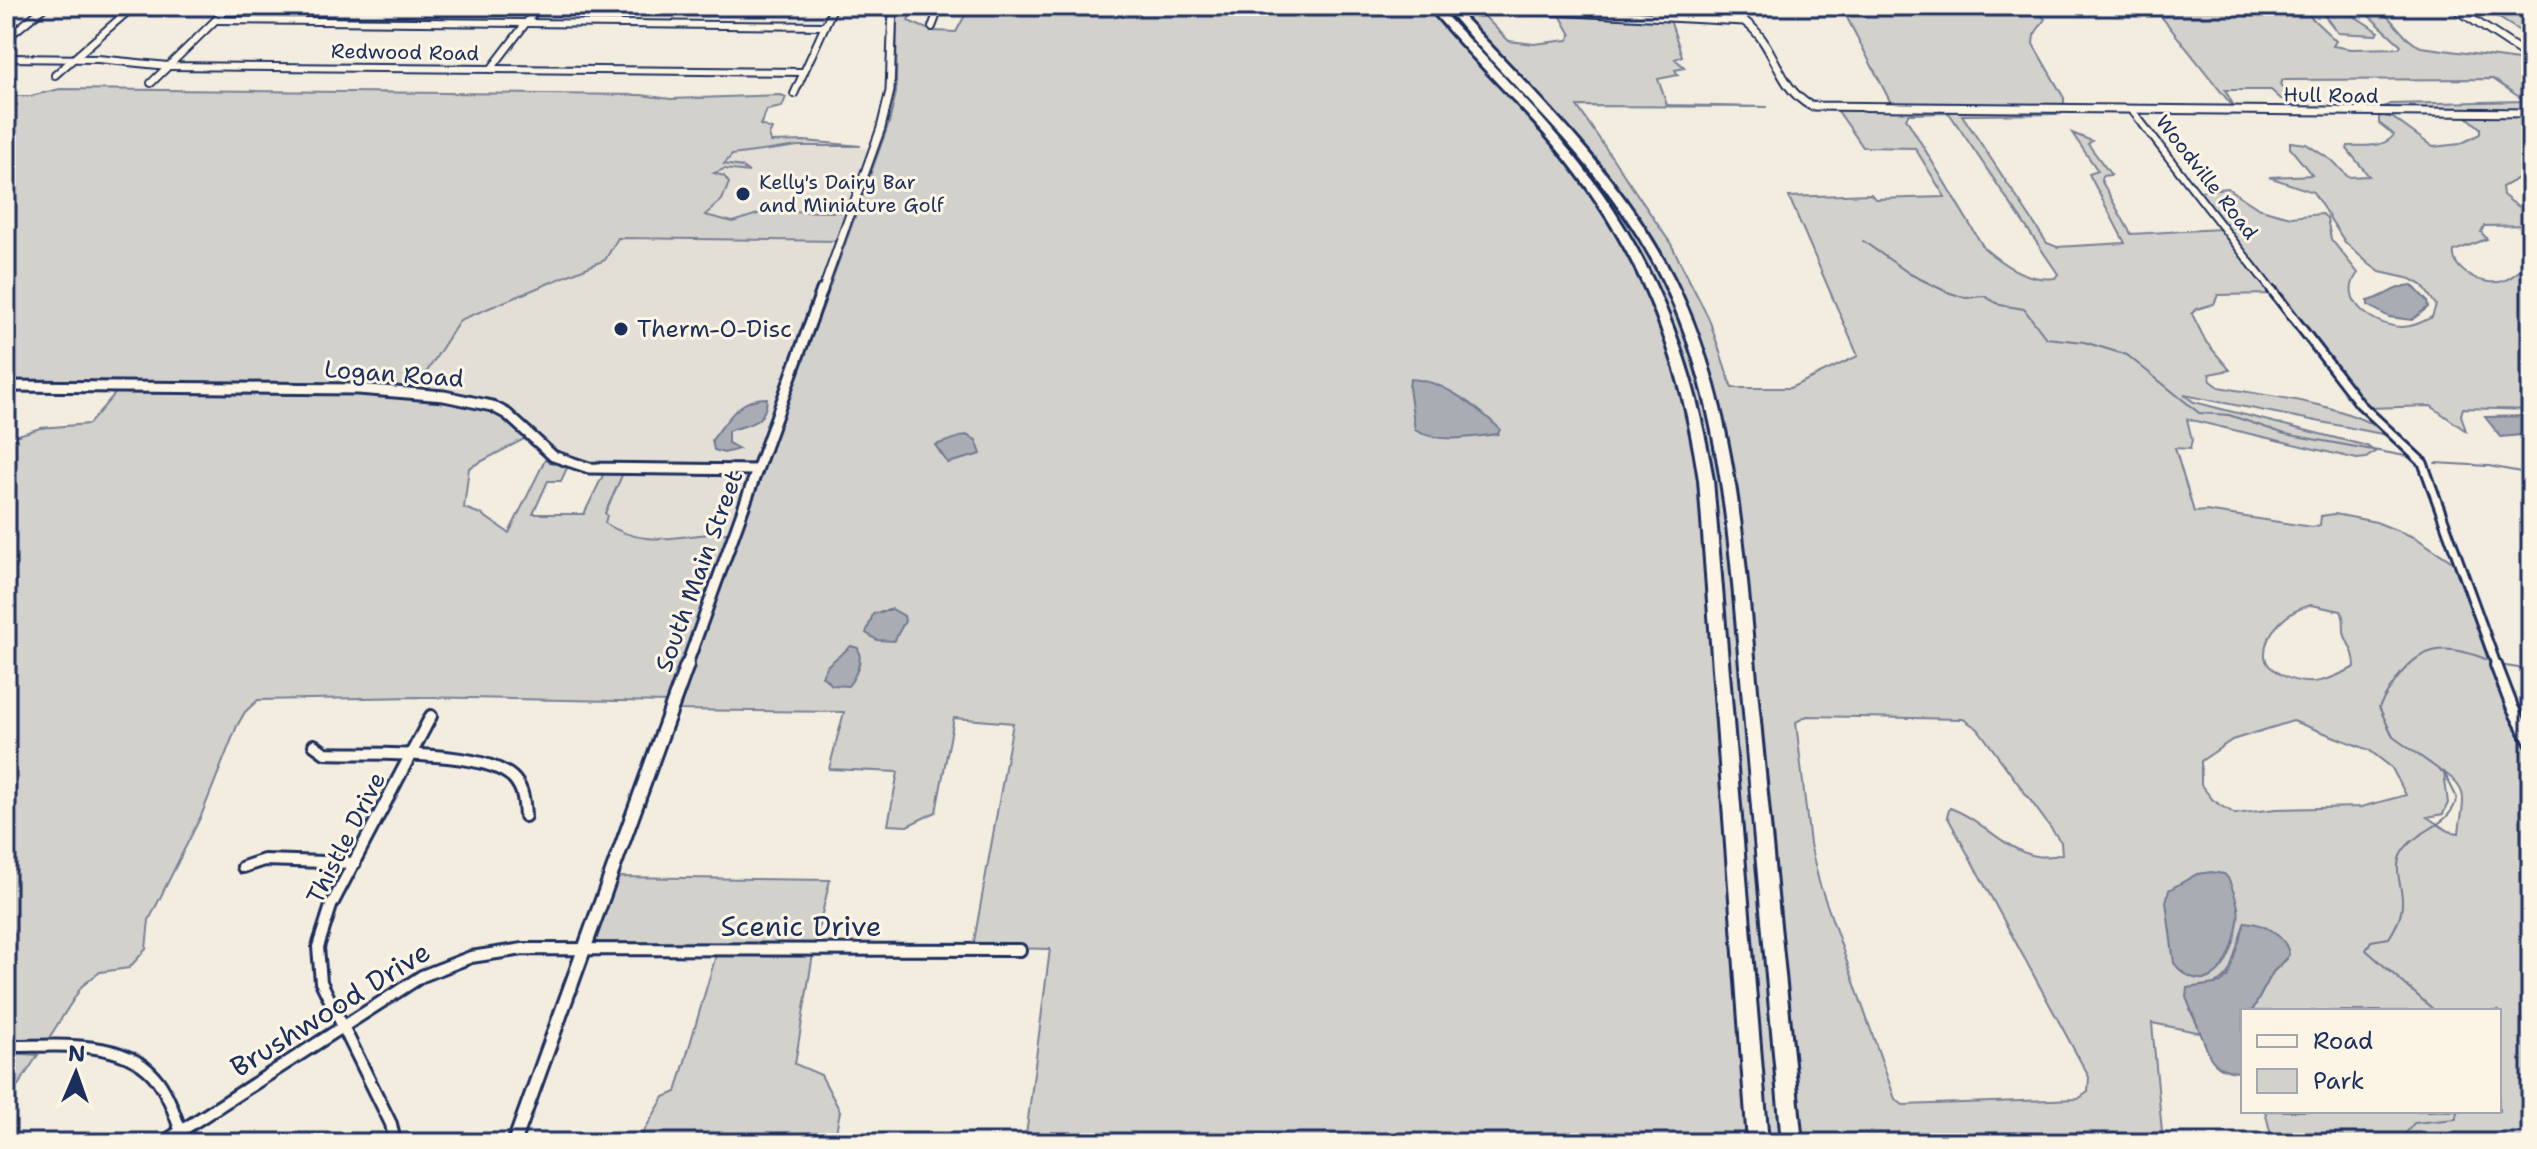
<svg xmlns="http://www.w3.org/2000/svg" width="2537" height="1149" viewBox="0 0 2537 1149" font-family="'Shantell Sans',sans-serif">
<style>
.built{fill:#e3dfd6}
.green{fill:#d3d1cc;stroke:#778095;stroke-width:2;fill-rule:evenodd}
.water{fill:#a9acb3;stroke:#707a91;stroke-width:2}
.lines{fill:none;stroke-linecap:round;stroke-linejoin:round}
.stream{stroke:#707a91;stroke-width:2}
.minor-far2-casing{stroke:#1b2f5e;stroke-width:10}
.minor-far1-casing{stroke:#1b2f5e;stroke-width:13}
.minor-casing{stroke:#1b2f5e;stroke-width:16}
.tertiary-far2-casing{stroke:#1b2f5e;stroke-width:11}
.tertiary-far1-casing{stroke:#1b2f5e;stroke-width:15}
.tertiary-casing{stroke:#1b2f5e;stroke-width:18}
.trunk-casing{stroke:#1b2f5e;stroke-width:6}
.minor-far2{stroke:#fcf5e5;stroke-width:6}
.minor-far1{stroke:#fcf5e5;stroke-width:7}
.minor{stroke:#fcf5e5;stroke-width:10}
.tertiary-far2{stroke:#fcf5e5;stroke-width:7}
.tertiary-far1{stroke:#fcf5e5;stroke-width:9}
.tertiary{stroke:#fcf5e5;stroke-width:12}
.trunk{fill:#fcf5e5;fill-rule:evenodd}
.poi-dot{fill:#1b2f5e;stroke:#fcf5e5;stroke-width:3}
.labels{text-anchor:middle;stroke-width:6;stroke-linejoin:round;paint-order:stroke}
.far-street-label{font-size:20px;fill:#1b2f5e;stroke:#fcf5e5}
.far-poi-label{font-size:20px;fill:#1b2f5e;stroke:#fcf5e5;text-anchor:start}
.poi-label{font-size:24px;fill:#1b2f5e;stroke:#fcf5e5;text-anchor:start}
.street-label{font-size:24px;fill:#1b2f5e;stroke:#fcf5e5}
.near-street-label{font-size:28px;fill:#1b2f5e;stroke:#fcf5e5}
</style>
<rect width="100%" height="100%" fill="#f3ede0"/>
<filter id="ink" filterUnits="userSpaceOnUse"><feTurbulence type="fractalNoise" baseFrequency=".0125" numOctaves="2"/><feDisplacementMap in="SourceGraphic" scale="16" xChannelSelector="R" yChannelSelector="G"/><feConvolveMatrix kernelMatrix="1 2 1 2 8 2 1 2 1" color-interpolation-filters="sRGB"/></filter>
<g filter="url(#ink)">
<!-- built -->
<g class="built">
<path d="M798,146l72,2 -24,64 -79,-1 -34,11 -29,-8 6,-5 3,-36 26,-4 8,4 -5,-6 -18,-2 8,-10z"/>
<path d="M679,237l158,4 -83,226 -183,-5 -23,-13 -39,-42 -33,-9 -70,-10 20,-15 34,-53 145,-60 13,-22 31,3z"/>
<path d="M624,471l127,3 -22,59 -79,7 -27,-5 -18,-12 2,-8h-3z"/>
</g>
<!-- green -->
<g class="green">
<path d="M897,6h16l-5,15 24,10 24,1 14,-26h497l11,4 31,31 25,3 34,-4 3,-5 -11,-20 -5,-1 114,3 13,39 -7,3 10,9 -10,2 3,5 -20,4 9,26 100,2 -190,-1 94,138 38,75 23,69h58l68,-32 -69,-159 82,-3 4,5 70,-2 -30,-49 -52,-1 -27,-39 221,2 3,4 -98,1 85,128 10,4 68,-4 -36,-69 9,-3 -26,-38 20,8 -4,3 23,31 -9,1 -1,4 30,54 89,-5 52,65 -54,1 -4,9 -17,5 -5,5 14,28 24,28 -21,4 2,7 8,6c58,11 124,15 173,49l-208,-41 10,7 173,44 8,6 -9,6 -9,1 -170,-40 5,21 -2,9 -15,-1 19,64 12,-1 106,16 8,-2 1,-9 14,-2 41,8 40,16 38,25 43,121 34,65v394h-258l-8,-32h234v-100h-247l21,-39 14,-13 -42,-37c-10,23 -7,58 -37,64l-18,24 12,23 -50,-10 11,120h-1138l25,-194 -77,-2 40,-224 -59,-5 -18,94 -29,14 -19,-1 10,-53 -69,-3 15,-57 -168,-2 213,-587 7,-30zM1949,113l109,161 -3,4c-26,4 -53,-14 -71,-30l-78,-130 3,-4zM2311,605l30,6c5,9 1,16 4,25 5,12 10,17 10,31 -25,13 -48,23 -75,7 -7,-5 -14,-8 -15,-18 -2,-24 26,-47 46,-51zM1807,716l156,3 15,10 83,113 1,12c-46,14 -72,-32 -112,-46l-3,8 142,261 -1,15 -10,7 -175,6 -8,-6 -76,-217 -9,-38 -14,-122zM2293,721l76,29 23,18 14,27 -45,12 -85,2 -41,5 -22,-14 -12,-15v-24l31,-21zM2444,772c28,21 18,30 15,61l-11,-2 -21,-14 16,-3 5,-11z"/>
<path d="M1841,6h171l5,5h19l9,8 -11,16 -1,9 31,54v8l169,1 -80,-101h146l37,35 -3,5 18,3 48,-1 2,-3 -43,-39c36,0 37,30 63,41l97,13 13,9v40l-149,-1 8,-4 135,-3 -32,-22 -210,1 -3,4 11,16 -10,-1 -10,-9h-46l10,18 -343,-3z"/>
<path d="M2480,6h51v32z"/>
<path d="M2334,14h17l28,18 -3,3 -38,-2 -14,-18z"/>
<path d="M11,87l4,2 -3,7h18l30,-7 581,6 30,4 110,-4 5,2 -4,10 -15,3 -7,15 12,4 -3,6 2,7 34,-1 56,5h-63l-66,9 -8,9 18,3 7,5 -25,-3 -10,4 10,3 5,7 -7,17 -17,15 28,7 34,-11 79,1 -9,29 -219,-3 -13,22 -145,60 -34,53 -20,15 -400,-5v-275l12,-3 -12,-1v-16z"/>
<path d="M2383,116l10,2 40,29 27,-3 20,-10v-6l-14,-12h65v43l-10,4 4,7 -3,6 -20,11 1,8c9,7 17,16 28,12v18l-47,1 -3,6 6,7 -33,12c-3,20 30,36 49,30 10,-3 17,-13 28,-16v145l-68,-2 -2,7 5,16 -35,-25 -62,2 -170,-217 28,-3 31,20 17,5 16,4 31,-3 5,4 4,21 27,34c-22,28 17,53 44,54 11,0 20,-5 30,-10l4,-12 -14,-20 -11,-6 -31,-7 -11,-8 -24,-22 -32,-50 -44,-15 43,-2 -22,-27v-6l16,2 28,18 14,15 21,-1 -22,-27 1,-3c16,-1 35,3 46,-11l-15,-12v-6z"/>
<path d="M118,390l250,1 68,6 62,14 28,27 -57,30 -5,40 17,6 28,19 37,-75 21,10 -6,13h-13l-15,33h51l21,-43h19l-19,42 2,2 -2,8c43,28 77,10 124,10l-60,169 -252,-5 -159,3 -13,12 -8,14 -36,90 -52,104 -3,29 -17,19 -29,4 -18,14 -35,55 -41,-1v-601l34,-11 49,-4z"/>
<path d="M616,877l214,3 -16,67h-208l-10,-6 -1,-6z"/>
<path d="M813,954l-18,110 26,11 19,36 -6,32h-197l27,-46 12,-5 40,-137z"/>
<path d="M6,1053l32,2 -32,49z"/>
</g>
<!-- water -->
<g class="water">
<path d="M2412,285l15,16 1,6 -16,13 -23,-3 -21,-12v-4c17,-4 26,-15 44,-16z"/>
<path d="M1410,379c34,1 67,28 90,50l-2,5c-24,3 -62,10 -83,-4l-6,-42z"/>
<path d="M767,398c-1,27 -19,26 -39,33v12l11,6 -15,4 -10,-3 -2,-10c16,-20 26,-42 55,-42z"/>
<path d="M2531,416v18l-30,3 -16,-20z"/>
<path d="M966,435l10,5 5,14 -33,9 -13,-18z"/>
<path d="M892,609l12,7 1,5 -11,20 -17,-1 -11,-7 7,-19z"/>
<path d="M851,646l7,2c5,13 -2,28 -10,38l-16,-1 -10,-9 6,-11z"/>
<path d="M2211,872l13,2 4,4c5,13 13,29 10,43 -3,23 -15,66 -44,57 -9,-3 -15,-8 -20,-15l-8,-61 3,-12 28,-16z"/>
<path d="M2245,922c18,1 42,14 44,33l-16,17 -21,39h-9c0,11 0,55 -4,61 -13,-1 -22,-4 -29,-15l-24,-60 1,-9 34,-5 7,-7z"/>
</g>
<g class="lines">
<!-- stream -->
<g class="stream">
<path d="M1863,241l47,33 37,18 19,6 18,-2 16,9 24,4 22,29 38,4 43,13 72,58 30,2 56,19 126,23"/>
<path d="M2435,463l54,3 42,8"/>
<path d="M2499,665l32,5"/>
<path d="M2435,1011l-69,-61 5,-9 18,-3c7,-11 13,-22 13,-35 1,-16 -9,-33 -1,-49 14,-25 49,-26 56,-56l-12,-24 -52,-37 -14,-30c32,-55 52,-72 114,-45"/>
<path d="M2398,1143l16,-20 42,-4 1,-8"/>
</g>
<defs>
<g id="minor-far2">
<path d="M216,20l609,6"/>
<path d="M932,27l8,-21"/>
<path d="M6,39l40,-33"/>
<path d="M6,58l92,1 70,7 636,6"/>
<path d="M491,69l48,-63"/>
<path d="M55,75l79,-69"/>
<path d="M151,83l79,-77"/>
<path d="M794,94l40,-88"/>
<path d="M2131,109l142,183"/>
</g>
<path id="minor-far1" d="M2272,290l88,114 63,59 74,204"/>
<g id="minor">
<path d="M2496,665l16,42 19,36"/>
<path d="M314,745l11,8c42,2 163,-5 190,27 9,11 9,23 10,36"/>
<path d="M243,867l21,-7 91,3"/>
<path d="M6,1046c47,1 120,-10 152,35 13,18 19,41 27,62"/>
<path d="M162,1143l260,-167 49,-19 52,-8 497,1"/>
<path d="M395,1143l-4,-19 -70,-142 -3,-35 13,-41 100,-190"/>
</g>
<g id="tertiary-far2">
<path d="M1522,6l11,4 211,11c32,22 32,66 67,85l720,7"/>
<path d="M2452,6l79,52"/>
<path d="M822,292l59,-164 9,-37 3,-85"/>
</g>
<g id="tertiary-far1">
<path d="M6,386l352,3 86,7 48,10 15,8 46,42 36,12 168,2"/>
<path d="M686,667l136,-377"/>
</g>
<path id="tertiary" d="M514,1143l173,-478"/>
<g id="trunk">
<path d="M1428,6h9c56,61 117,119 165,187 61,87 94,183 111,287l55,663h-20l-49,-663c-19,-128 -61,-235 -145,-335 -40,-47 -87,-91 -126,-139z"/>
<path d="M1444,6h9c80,85 168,168 221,273 65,130 70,279 84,421 14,148 29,295 44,443h-20c-13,-147 -27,-295 -39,-442 -13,-143 -17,-291 -81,-422 -52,-108 -143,-182 -218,-273z"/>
</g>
</defs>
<!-- minor-far2 casing -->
<use href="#minor-far2" class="minor-far2-casing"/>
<!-- minor-far1 casing -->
<use href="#minor-far1" class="minor-far1-casing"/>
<!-- minor casing -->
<use href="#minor" class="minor-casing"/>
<!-- tertiary-far2 casing -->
<use href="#tertiary-far2" class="tertiary-far2-casing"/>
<!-- tertiary-far1 casing -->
<use href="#tertiary-far1" class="tertiary-far1-casing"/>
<!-- tertiary casing -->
<use href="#tertiary" class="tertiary-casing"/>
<!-- trunk casing -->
<use href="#trunk" class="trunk-casing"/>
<!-- minor-far2 -->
<use href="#minor-far2" class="minor-far2"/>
<!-- minor-far1 -->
<use href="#minor-far1" class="minor-far1"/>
<!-- minor -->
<use href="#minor" class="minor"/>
<!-- tertiary-far2 -->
<use href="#tertiary-far2" class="tertiary-far2"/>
<!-- tertiary-far1 -->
<use href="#tertiary-far1" class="tertiary-far1"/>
<!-- tertiary -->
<use href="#tertiary" class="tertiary"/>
<!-- trunk -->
<use href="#trunk" class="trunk"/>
</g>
</g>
<!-- markers -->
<g class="poi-dot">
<circle cx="743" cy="194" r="8"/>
<circle cx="621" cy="329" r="8"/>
</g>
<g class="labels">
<!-- far-street labels -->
<g class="far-street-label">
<text transform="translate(405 52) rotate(1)" y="7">Redwood Road</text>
<text transform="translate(2331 95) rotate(1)" y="7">Hull Road</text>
<text transform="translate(2207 177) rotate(52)" y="7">Woodville Road</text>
</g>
<!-- far-poi labels -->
<g class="far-poi-label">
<text x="759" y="189">Kelly's Dairy Bar<tspan x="759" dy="23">and Miniature Golf</tspan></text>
</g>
<!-- poi labels -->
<g class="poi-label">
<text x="637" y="337">Therm-O-Disc</text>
</g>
<!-- street labels -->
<g class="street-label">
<text transform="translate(394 374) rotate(4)" y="8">Logan Road</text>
<text transform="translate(699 571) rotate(-70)" y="8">South Main Street</text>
<text transform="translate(346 838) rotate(-63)" y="8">Thistle Drive</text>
</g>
<!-- near-street labels -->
<g class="near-street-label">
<text x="801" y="936">Scenic Drive</text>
<text transform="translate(330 1009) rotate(-32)" y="10">Brushwood Drive</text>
</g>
</g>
<!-- margin -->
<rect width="2537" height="1149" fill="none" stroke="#fcf5e5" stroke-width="32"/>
<rect x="16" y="16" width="2505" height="1117" fill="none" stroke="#1b2f5e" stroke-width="3" filter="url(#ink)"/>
<!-- legend -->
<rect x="2241" y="1009" width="260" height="104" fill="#fcf5e5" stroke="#a2a6af" stroke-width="2"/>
<rect x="2257" y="1035" width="40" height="12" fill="#fcf5e5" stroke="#a2a6af" stroke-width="2"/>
<text x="2313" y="1049" font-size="24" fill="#1b2f5e">Road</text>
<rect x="2257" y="1069" width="40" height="24" fill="#d3d1cc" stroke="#a2a6af" stroke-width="2"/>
<text x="2313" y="1089" font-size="24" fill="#1b2f5e">Park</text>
<!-- north arrow -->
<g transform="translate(76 1073) rotate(2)" stroke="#fcf5e5" stroke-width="6" paint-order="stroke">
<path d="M0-6L14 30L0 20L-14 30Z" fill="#1b2f5e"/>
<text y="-12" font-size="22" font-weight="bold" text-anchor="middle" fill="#1b2f5e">N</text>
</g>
</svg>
